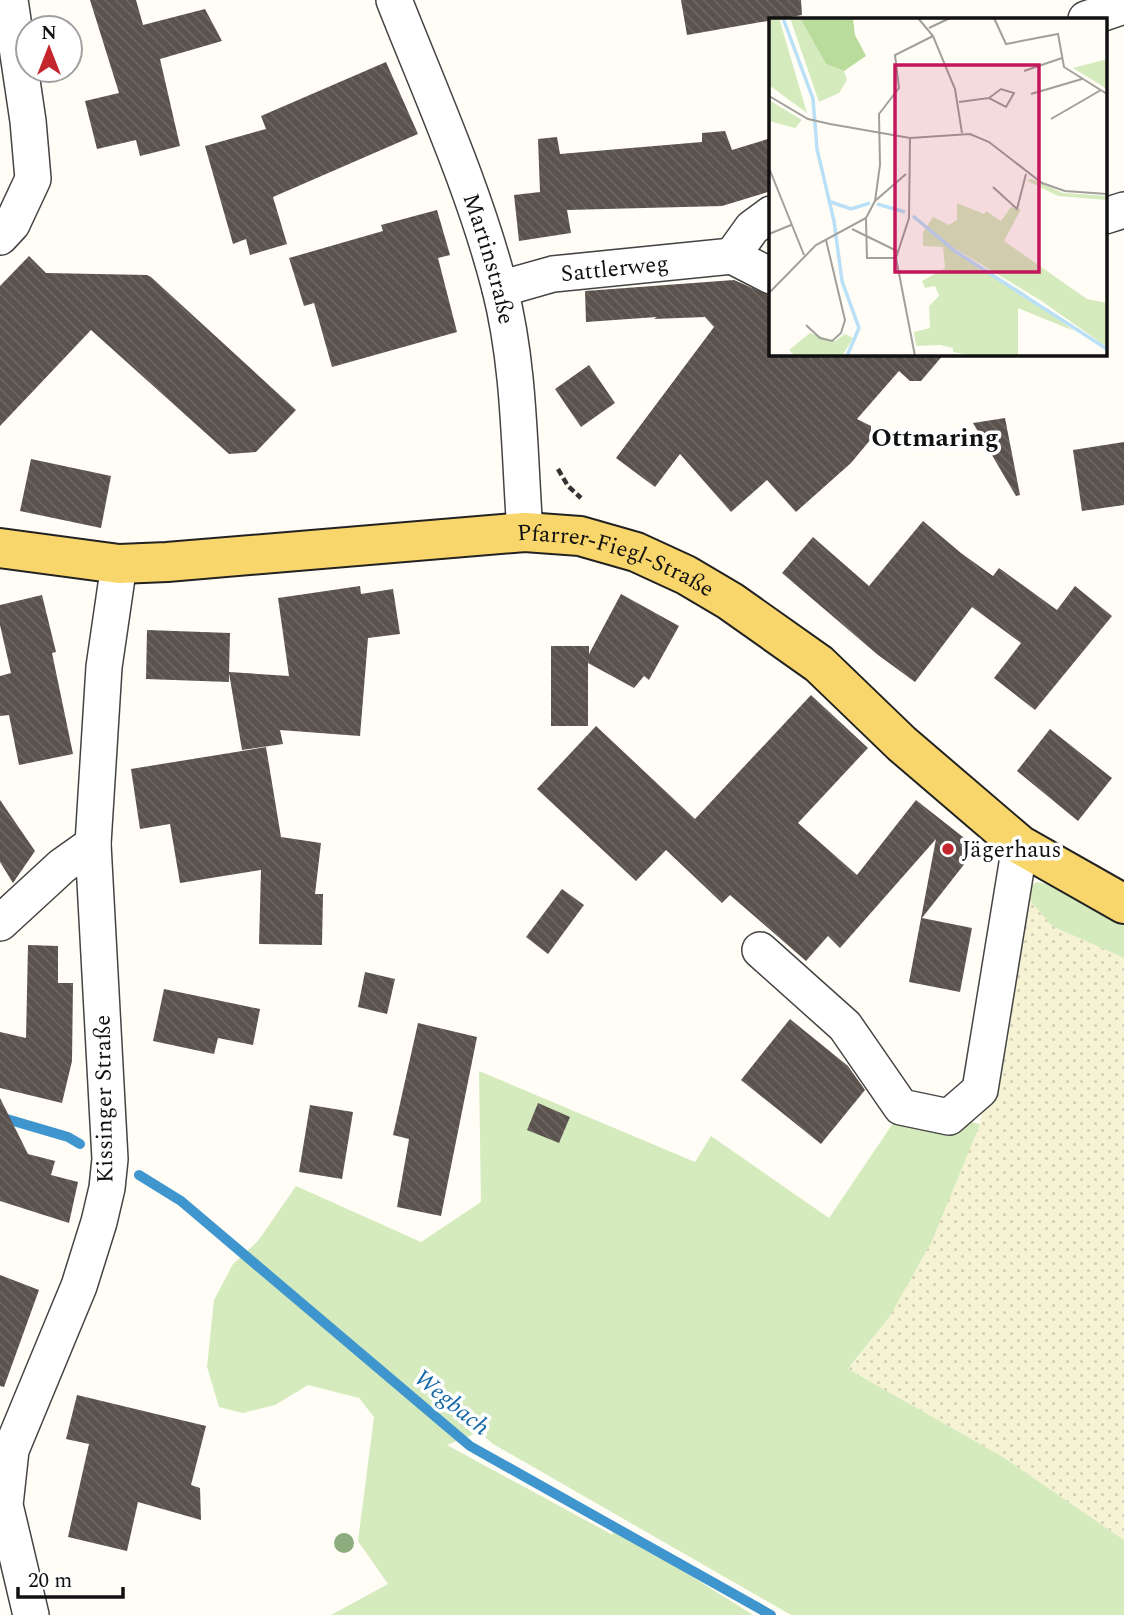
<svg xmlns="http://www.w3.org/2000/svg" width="1124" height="1615" viewBox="0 0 1124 1615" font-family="Spectral,serif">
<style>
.farmland{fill:url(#farmland-dots)}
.grass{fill:#d5ebbd}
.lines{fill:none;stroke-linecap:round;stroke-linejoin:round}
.stream{stroke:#3f96cf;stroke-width:10}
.building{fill:url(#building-back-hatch)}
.minor-casing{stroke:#444;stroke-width:38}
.major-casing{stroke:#222;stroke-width:42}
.path{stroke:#333;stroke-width:4.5;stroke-dasharray:7 3.5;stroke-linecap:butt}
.minor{stroke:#fff;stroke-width:35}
.major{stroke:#f9d66b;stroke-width:38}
.tree{fill:#8dad7f}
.poi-dot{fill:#c4262e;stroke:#fff;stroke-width:2.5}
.labels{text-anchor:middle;stroke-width:7;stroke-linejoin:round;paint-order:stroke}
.street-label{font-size:23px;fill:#111;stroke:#fff}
.poi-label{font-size:23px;fill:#111;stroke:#fff;text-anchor:start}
.water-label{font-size:24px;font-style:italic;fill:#1768a6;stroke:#fff}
.quarter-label{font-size:26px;font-weight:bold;fill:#111;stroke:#fff}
.inset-river{fill:none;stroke:#b9e0f7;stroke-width:3.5}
.inset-road{fill:none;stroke:#a09f9a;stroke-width:2}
.view{fill:#c2185b;fill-opacity:0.15;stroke:#c2185b;stroke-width:3.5}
.inset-edge{fill:none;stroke:#111;stroke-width:3.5}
</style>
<defs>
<pattern id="farmland-dots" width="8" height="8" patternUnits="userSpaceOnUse" patternTransform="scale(1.75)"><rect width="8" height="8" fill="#f6f3d4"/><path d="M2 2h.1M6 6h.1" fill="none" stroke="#d2cfb5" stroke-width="1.8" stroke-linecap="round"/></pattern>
<pattern id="building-back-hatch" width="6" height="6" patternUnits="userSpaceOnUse" patternTransform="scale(1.75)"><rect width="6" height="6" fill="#5a524d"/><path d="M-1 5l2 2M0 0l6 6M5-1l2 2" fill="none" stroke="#6d6662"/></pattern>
</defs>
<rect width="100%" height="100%" fill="#fffdf5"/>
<!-- farmland -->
<path class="farmland" d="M1022,891l30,35 72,32v582l-121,-83 -155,-87 42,-54 90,-192z"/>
<!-- grass -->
<g class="grass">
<path d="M1037,882l27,6 43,29 17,8v33l-72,-32 -30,-35z"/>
<path d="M479,1071l216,91 16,-26 118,82 75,-111 76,17 -48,117 -42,75 -42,53 155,88 121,83v75h-333l-298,-171 -14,-12 -32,13 166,90 -1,-9 141,89h-422l57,-31 -30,-43 16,-124 -15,-19 -51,-13 -33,20 -32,8 -24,-6 -12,-40 7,-67 19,-36 25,-23 38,-55 125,56 60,-40z"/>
</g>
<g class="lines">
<!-- stream -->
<g class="stream">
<path d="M0,1117l68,20 12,7"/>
<path d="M139,1175l42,26 289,245 301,169"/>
</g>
</g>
<!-- building -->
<g class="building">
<path d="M90,0h46l7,25 62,-16 17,32 -62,18 20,87 -40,10 -4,-16 -39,9 -12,-48 34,-8z"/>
<path d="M681,0h120l1,15 -115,20z"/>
<path d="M386,62l32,72 -145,63 14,47 -37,11 -4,-16 -13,5 -28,-98 61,-17 -5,-13z"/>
<path d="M725,131l7,19 39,-12v53l-49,15 -155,4 4,23 -52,8 -5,-46 26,-3 -2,-53 19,-2 3,17 142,-12v-9z"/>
<path d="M437,210l13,45 -12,3 19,74 -125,35 -18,-64 -10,3 -15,-48 94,-27 -2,-6z"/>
<path d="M29,256l17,17 101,2 4,2 145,133 -40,42 -27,2 -138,-124 -91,96v-140z"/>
<path d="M734,280l37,16v58h173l-23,27h-11l-11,-10 -42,48 14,7v13l-20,24 -55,49 -29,-32 -36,32 -51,-58 -25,33 -39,-29 98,-131 -9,-10 -51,2 3,-2 -71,5 -1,-31z"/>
<path d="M589,365l26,38 -34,24 -26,-38z"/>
<path d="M1005,418l15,77 -4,1 -43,-73z"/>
<path d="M1124,442v63l-42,6 -9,-61z"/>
<path d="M31,459l80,17 -10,52 -81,-17z"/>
<path d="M923,521l38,32 32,23 6,-8 58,42 18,-24 37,30 -77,94 -41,-32 27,-35 -49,-36 -57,75 -37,-27 -96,-82 31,-36 56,49z"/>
<path d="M360,586l1,8 32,-5 7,45 -32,4 -8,98 -80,-6 3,14 -41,6 -13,-77v9l-83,-3 1,-49 83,3 -1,39 60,4 -11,-78z"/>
<path d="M621,594l58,32 -30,54 -5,-4 -10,12 -46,-25v63h-37v-80h38v8z"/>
<path d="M42,595l14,57 -4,1 21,101 -54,11 -10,-50 -9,1v-40l11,-3 -11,-48v-20z"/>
<path d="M811,695l57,53 -70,75 59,52 59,-75 61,48 -55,70 50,10 -12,64 -51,-10 27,-143 -96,109 -12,-12 -22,25 -76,-66 -8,8 -56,-53 -30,31 -99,-92 59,-63 99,93z"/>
<path d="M1050,729l62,49 -34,43 -61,-50z"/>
<path d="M266,747l15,90 40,6 -6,51h8l-1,51 -63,-1 2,-74 -81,13 -10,-59 -30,5 -9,-60z"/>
<path d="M0,800l35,51 -22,32 -13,-21z"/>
<path d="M562,889l22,16 -36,49 -22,-17z"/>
<path d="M28,945l30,1v37h15l-1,78 -10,42 -62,-15v-56l26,6z"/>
<path d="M365,972l30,7 -8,35 -29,-7z"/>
<path d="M164,989l96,20 -7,36 -35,-7 -4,16 -61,-13z"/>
<path d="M790,1019l58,47 17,24 -44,54 -80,-64z"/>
<path d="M418,1023l59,14 -36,179 -44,-9 12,-68 -16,-4z"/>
<path d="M0,1098l28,56 27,7 -4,14 27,7 -9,41 -69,-22z"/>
<path d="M538,1103l32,14 -11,26 -32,-13z"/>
<path d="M310,1105l43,7 -11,67 -43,-7z"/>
<path d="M0,1275l39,15 -35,97 -4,-1z"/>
<path d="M77,1395l129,31 -15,59 9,3 1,32 -63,-18 -11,49 -59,-14 21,-93 -23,-5z"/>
</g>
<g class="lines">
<defs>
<g id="minor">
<path id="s1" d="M394,0c37,94 81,191 106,289 20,79 19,162 25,243"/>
<path d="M1086,19l38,-13"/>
<path d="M1105,216l19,-6"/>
<path d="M0,237l12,-13 21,-45 -5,-58 -18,-121"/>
<path d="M732,256l20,-28 19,-14"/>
<path id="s2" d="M500,289l53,-15 179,-18 39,20"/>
<path d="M0,923l62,-57 31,-22"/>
<path d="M760,950l85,76 56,81 48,10 31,-27 40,-245"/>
<path d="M31,1615l-26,-110 6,-55 68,-164 20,-64 8,-34 3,-29 -17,-315 11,-177 15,-103"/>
</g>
<g id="major">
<path id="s3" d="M0,548l119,16 48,-2 358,-30 55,4 56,16 50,23 44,26 89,63 83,80 118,101 104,59"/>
</g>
</defs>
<!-- minor casing -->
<use href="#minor" class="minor-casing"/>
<!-- major casing -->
<use href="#major" class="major-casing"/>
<!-- path -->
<path class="path" d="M558,469l10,17 13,12"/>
<!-- minor -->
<use href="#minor" class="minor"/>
<!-- major -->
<use href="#major" class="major"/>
</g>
<!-- trees -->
<circle class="tree" cx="344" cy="1543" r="10"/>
<!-- markers -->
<circle class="poi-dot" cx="948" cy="849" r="7"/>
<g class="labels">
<!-- street labels -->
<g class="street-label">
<text dy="8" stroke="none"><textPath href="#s1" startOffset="276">Martinstraße</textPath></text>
<text dy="8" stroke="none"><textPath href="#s2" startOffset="117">Sattlerweg</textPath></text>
<text dy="8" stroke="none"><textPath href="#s3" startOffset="623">Pfarrer-Fiegl-Straße</textPath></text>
<text transform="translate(103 1099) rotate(-91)" y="8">Kissinger Straße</text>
</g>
<!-- poi labels -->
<g class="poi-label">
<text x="962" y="857">Jägerhaus</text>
</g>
<!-- water labels -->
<g class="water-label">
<text transform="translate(452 1402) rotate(39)" y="8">Wegbach</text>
</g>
<!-- quarter labels -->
<g class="quarter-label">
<text x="935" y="446">Ottmaring</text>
</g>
</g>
<!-- overview -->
<g transform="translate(769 18)">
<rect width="338" height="338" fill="#fffdf5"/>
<path d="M0,0h10l28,95 -38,-28zM21,0h10l26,46 18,7 3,9 -8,13 -20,9zM338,41v30l-34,-21zM0,82l5,3 28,17 -7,8 -26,-7zM263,161l31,14 44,3v4l-49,-4 -32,-16zM188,185l27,11 2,-3 15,10 10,-14 10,2 -17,32 83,58 20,4v44l-67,-47 -84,-51 -3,2 68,40 53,40 -56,-23v48h-43l-22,-4v-4l-13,-3 -24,1 -2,-14 16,-4 -1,-22 10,-10 -4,-10 -10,2 -3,-7 23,-13 -2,-21 -20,-1v-14l10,-15 16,8 8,-5zM41,315l25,8 10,-7 8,4 -11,18h-47l-6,-6z" fill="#d5ebbd"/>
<path d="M31,0h53l2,17 11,21 -22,15 -18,-7z" fill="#b9dc9c"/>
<path class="inset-river" d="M14,0l30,81 4,50 17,72 8,60 17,47 -12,28M62,184l20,7 19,-6M108,186l28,8M144,198l42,35 152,98"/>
<path class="inset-road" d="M149,0l15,18 22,53 7,44M225,0l12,26 52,-10 6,33 43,27M160,10l21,-10M255,53l38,-13M262,76l51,-15M0,78l39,23 22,5 80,14 60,-4 19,8 53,41 23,8 42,3M190,84l30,-4 17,9 8,-14 -13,-4 -12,9M282,101l50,-29M141,120l-1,80 -13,40 19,98M0,150l35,87M224,169l24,22 9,-35M106,183l5,-36 -1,-51 20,-26 -4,-33 38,-19M97,201l1,39h29M83,211l45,22M0,216l22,-9M0,275l47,-48 50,-27 9,-17 31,-27M37,307l14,13 12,3 9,-8 4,-13 -19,-80"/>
<path class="view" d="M126,47h144v207h-144z"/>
<rect width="338" height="338" class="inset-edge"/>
</g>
<!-- north arrow -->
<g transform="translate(49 49)"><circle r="33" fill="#ffffff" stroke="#a0a0a0" stroke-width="2"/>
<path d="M0-5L12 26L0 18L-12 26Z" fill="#c4262e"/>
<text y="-10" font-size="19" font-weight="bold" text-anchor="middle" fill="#111111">N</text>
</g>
<!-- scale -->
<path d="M18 1587v10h105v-10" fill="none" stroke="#111111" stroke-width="3.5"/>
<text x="28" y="1587" font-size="21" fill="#111111" stroke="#ffffff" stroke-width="5" paint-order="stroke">20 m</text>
</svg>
